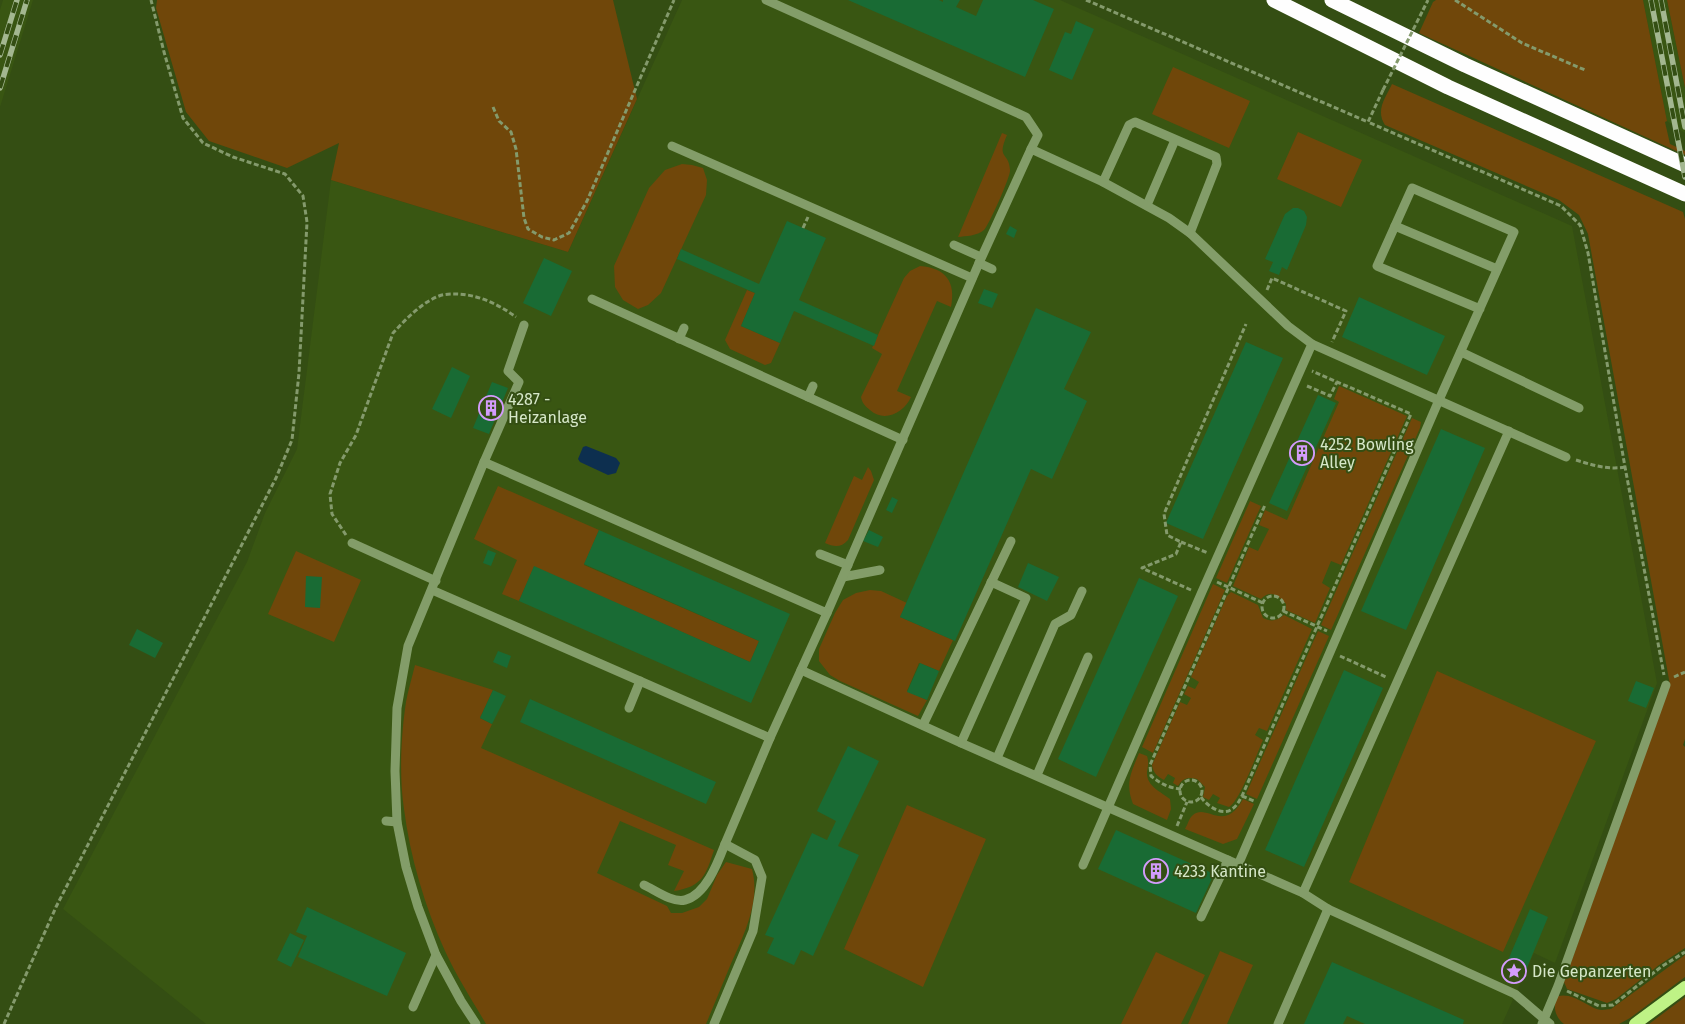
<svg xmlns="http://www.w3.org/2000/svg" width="1685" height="1024" viewBox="0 0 1685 1024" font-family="'Fira Sans',sans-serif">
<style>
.built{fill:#395612}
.green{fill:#70470a}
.water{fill:#0d2f4f}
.building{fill:#196b34}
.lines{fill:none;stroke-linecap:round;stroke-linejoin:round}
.path{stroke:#849a6c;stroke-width:3;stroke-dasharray:5 2.5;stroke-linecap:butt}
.minor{stroke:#839d69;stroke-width:9}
.major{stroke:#bff386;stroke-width:12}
.highway{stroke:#fefefe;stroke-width:15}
.rail-casing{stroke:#a3b790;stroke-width:5.5}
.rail{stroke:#344e13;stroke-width:4;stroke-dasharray:11;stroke-linecap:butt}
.path-bridge{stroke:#849a6c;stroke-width:3;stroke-dasharray:5 2.5;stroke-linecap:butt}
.labels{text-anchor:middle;stroke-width:4;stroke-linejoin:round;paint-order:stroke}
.poi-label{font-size:16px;fill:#d6e7c8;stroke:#344e13;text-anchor:start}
</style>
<rect width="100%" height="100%" fill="#344e13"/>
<!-- built -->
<g class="built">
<path d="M3,0h30l-33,107v-97z"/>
<path d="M682,0h378l512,226 85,457 -102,280 -21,-10 -32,71h-1296l-143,-115 184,-347 18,-49 32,-64 34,-269 237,72z"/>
<path d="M1643,0h24l18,88v45l-18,-12z"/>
</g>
<!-- green -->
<g class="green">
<path d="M157,0h456l24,99 -69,153 -237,-72 8,-37 -52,25 -78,-27 -23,-29 -30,-104z"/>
<path d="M1436,0h207l24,121 -2,1 5,22 15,7v4l-266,-122 14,-31z"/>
<path d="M1667,0h18v88z"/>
<path d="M1173,67l77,34 -21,47 -77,-34z"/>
<path d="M1392,84l291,128 2,7v520l-2,6 2,2v201l-26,17 -43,34 -9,4 -40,-14 -3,-7 106,-297 -82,-451 -9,-19 -20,-15 -174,-75c-10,-15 1,-28 7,-41z"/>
<path d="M1298,132l64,28 -21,47 -64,-28z"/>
<path d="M1002,133l5,2c-11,25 2,16 3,35 1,6 -22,57 -26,60 -7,6 -18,6 -26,7z"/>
<path d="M682,164l10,1 11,3 4,12 -1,15 -45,98 -13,12 -10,4 -15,-9 -8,-13 -1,-21 35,-78 16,-18z"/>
<path d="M920,266c26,2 36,16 31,41l-14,-6 -40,90 14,6c-7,16 -27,26 -41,13 -5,-4 -8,-7 -9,-13l21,-43 -10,-6 32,-70 6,-7z"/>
<path d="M747,290l8,3 -14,33 39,17 -9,20 -6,2 -35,-16 -5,-9z"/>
<path d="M1339,386l68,30 -66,149 -10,-4 -9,22 8,5 -15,35 -29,-13v-6c-7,-8 -16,-15 -25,-5l-28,-13 16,-39 9,4 11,-22 -10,-4 6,-15 22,10 52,-118 -5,-3z"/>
<path d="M1412,418l9,4 -1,6 -89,202 -10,-5z"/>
<path d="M868,467l3,4 3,9 -26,60c-7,8 -14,7 -23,3l29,-67 8,4z"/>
<path d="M498,486l101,44 -15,35 175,76 -9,21 -216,-95 -15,34 -17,-7 15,-34 -43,-21z"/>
<path d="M1250,501l11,5 -34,77 -11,-5z"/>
<path d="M296,551l65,29 -27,62 -66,-28z"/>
<path d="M1213,584l12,6 -72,163 -11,-6z"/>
<path d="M870,590l11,1 26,12 -7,14 53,23 -14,31 -20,-8 -12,28 20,9 -9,16 -78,-35 -10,-6 -11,-14v-12l16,-36 8,-13 13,-7z"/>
<path d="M1231,592l27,13 5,13c8,4 14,3 21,-3l28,14 -45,102 -8,-3 -4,7 8,5c-6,13 -23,61 -34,67l-12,-4 3,-5 -7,-4 -4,6 -6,-3 2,-10 -8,-8c-9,-2 -14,-1 -19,7l-5,-3 2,-5 -7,-4 -4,6c-6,-3 -11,-7 -12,-15l28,-63 7,3 4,-7 -7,-4 4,-8 7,3 4,-7 -8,-5 36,-81z"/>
<path d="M1318,631l11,5 -72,163 -11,-5z"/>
<path d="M415,665l78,25 -13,28 12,6 -11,24 233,102c-8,25 -12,37 -40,41l10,-20 -16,-6 8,-20 -56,-24 -23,52 70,33 4,7h11l17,-6 8,-8 10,-24 9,-13 26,7c9,33 -9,67 -22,97 -8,19 -16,39 -24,58h-220c-14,-24 -29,-47 -41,-73 -20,-44 -35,-94 -41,-142 -5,-33 -3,-74 2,-107 2,-12 6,-24 9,-37z"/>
<path d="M1437,671l159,70 -93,211 -154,-70z"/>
<path d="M1139,753l8,3c2,6 1,10 0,16 -1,14 14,20 23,27l1,10 -4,11 -34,-16c-8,-21 -2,-31 6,-51z"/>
<path d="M1243,799l11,5 -17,35 -14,5 -38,-15c3,-5 4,-11 8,-14 14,-12 31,19 50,-16z"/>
<path d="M907,805l79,34 -63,148 -79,-38z"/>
<path d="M1220,951l33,14 -26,59h-39z"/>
<path d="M1156,952l49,23 -24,49h-60z"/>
<path d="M1685,955v22l-55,41 -11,6h-55c-9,-7 -12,-18 -6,-28 17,-4 31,13 44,14 1,0 8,-1 9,-1z"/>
<path d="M1685,997v27h-36z"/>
</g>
<!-- water -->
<path class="water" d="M586,446l30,12 4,5 -4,10 -8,2 -28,-13 -2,-3 5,-12z"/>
<!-- building -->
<g class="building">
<path d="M848,0h91l4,2v-2h17l-4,7 20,9 7,-16h50l21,9 -29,68z"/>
<path d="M1076,21l18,8 -22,51 -23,-10 16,-38 6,2z"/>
<path d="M1293,208h5l6,3 3,6 -1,8 -19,45 -5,-3 -3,8 -10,-4 4,-9 -8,-3 20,-45z"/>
<path d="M787,221l39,17 -27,62 79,35 -4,11 -80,-35 -14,32 -39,-17 14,-33 -78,-34 4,-10 78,35z"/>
<path d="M1010,226l7,4 -3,8 -8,-4z"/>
<path d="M544,258l28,13 -21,45 -28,-13z"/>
<path d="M984,289l14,5 -6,14 -14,-5z"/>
<path d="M1359,297l86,39 -18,39 -85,-38z"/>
<path d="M1036,308l55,24 -27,57 23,12 -35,78 -21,-10 -76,172 -55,-24z"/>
<path d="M1246,342l37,16 -80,181 -37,-16z"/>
<path d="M452,367l18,9 -19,42 -19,-9z"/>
<path d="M492,382l16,6 -19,46 -16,-6z"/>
<path d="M1318,395l18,8 -49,108 -18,-8z"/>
<path d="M1441,429l44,19 -79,182 -45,-19z"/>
<path d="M892,497l6,3 -6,13 -6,-3z"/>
<path d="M599,530l191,84 -39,89 -232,-102 15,-35 216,96 9,-21 -175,-77z"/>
<path d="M869,530l14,7 -5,10 -15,-6z"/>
<path d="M488,550l8,3 -5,13 -8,-3z"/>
<path d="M1028,563l31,14 -12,24 -29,-14z"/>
<path d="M306,576l16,1 -2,31 -15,-1z"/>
<path d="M1139,578l39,18 -82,181 -38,-18z"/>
<path d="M137,629l26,14 -8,15 -26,-13z"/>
<path d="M498,651l13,5 -4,12 -14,-6z"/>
<path d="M920,663l19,8 -12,29 -20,-8z"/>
<path d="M1344,670l39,18 -79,179 -39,-17z"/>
<path d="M1636,681l18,7 -8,20 -18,-7z"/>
<path d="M493,690l13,6 -14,28 -12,-6z"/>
<path d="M530,699l186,83 -10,22 -186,-82z"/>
<path d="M848,746l31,15 -41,85 21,9 -46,101 -12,-6 -7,15 -27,-12 7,-15 -9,-3 47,-102 15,7 9,-19 -19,-10z"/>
<path d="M1116,830l98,44 -18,39 -98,-44z"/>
<path d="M307,907l99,46 -19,43 -89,-39 9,-21 -11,-4z"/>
<path d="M1530,909l18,8 -24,58 -19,-8z"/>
<path d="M290,933l14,7 -13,27 -14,-7z"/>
<path d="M1332,962l132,58 -1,4h-98l-18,-8 -4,8h-39z"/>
</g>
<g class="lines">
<!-- path -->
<g class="path">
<path d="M1086,0l282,122"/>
<path d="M1455,0l67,43 63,27"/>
<path d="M1423,10l5,-10"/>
<path d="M1383,90l-15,32 193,84 19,19 8,28 37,214 39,208"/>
<path d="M493,107l6,14 12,11 5,17 8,69 4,11 14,8 12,3 15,-7 18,-32 87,-201"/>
<path d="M803,228l5,-11"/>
<path d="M1267,290l5,-12 74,33 -14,31"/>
<path d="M1307,386l23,10 7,-14"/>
<path d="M1576,460c16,5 32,10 49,7"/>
<path d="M346,535l-14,-21 -2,-20 10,-31 16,-28 37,-102c13,-14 28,-30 46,-37 5,-2 11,-2 16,-2 22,0 43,10 61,23"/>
<path d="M1181,542l27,11"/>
<path d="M1217,582l46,21"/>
<path d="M1191,590l-49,-22 34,-14 5,-12 -14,-7 -3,-21 82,-190"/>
<circle cx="1273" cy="607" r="11"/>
<path d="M1283,611l44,20"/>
<path d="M1340,656l46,21"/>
<path d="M1674,677l11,-5"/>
<circle cx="1191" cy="791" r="11"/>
<path d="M1181,789c-12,-1 -20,-5 -30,-13l-1,-11 115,-260"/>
<path d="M1242,796l12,5"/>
<path d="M1201,797c5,8 21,20 31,12 5,-3 7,-8 10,-13l169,-382 -99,-43"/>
<path d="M1177,826l10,-24"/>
<path d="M1567,991l32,15 14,-1 48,-38 24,-15"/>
<path d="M4,1024l52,-117 220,-429 16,-38 7,-67 8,-151 -4,-26 -18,-22 -52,-17 -30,-14 -20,-25 -19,-66 -13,-52"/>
</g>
<!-- minor -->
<g class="minor">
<path d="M766,0l260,117 12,18 -7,14"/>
<path d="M672,146l300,132"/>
<path d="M1103,182l26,-57 6,-3 81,35 1,7 -27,69"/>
<path d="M1147,205l28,-65"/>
<path d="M1395,226l102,43"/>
<path d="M954,245l27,12"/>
<path d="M979,263l13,6"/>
<path d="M592,299l311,141"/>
<path d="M679,339l5,-11"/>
<path d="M1461,352l118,56"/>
<path d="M808,397l5,-11"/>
<path d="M484,462l35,-80 -11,-11 16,-46"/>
<path d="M352,543l84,38"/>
<path d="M820,554l28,11"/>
<path d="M843,577l37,-7"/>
<path d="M432,590l338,148"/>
<path d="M801,670l160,73 342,150 25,16 187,85 35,30"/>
<path d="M629,708l11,-27"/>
<path d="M923,725l88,-184"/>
<path d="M961,743l65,-145 -35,-16"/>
<path d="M997,758l58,-134 16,-9 11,-24"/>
<path d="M1037,775l51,-118"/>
<path d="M386,821l11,1"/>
<path d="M1083,865l118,-271 111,-250"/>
<path d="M1238,865l201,-465 75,-168 -102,-44 -35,78 103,43"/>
<path d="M644,885c11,5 28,18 41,15 21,-5 33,-38 40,-56"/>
<path d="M1303,893l206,-462"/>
<path d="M1201,917l27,-57"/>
<path d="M413,1007l23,-52"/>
<path d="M476,1024l-15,-23 -25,-46 -18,-48 -12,-40 -9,-45 -2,-51 2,-63 11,-62 76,-184 343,151 152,-350 52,-114 72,33 66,36 21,15 98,93 24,18 254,113"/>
<path d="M714,1024l39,-93 9,-54 -7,-17 -30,-16 45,-106 57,-125"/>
<path d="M1278,1024l50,-115"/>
<path d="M1542,1024l16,-38 108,-301"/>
</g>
<!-- major -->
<path class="major" d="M1635,1024l50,-37"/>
<!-- highway -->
<g class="highway">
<path d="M1274,0l174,87 237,107"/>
<path d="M1332,0l133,65 220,100"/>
</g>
<defs>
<g id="rail">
<path d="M1651,0l34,177"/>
<path d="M1661,0l24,127"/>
<path d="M0,55l17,-55"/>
<path d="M0,88l27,-88"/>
</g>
</defs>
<!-- rail casing -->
<use href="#rail" class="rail-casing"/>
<!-- rail -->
<use href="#rail" class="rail"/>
<!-- path-bridge -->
<path class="path-bridge" d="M1383,90l40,-80"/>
</g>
<!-- icons -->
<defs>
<symbol id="building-ring" viewBox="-11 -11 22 22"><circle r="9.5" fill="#344e13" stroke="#d39cfc" stroke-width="1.5"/><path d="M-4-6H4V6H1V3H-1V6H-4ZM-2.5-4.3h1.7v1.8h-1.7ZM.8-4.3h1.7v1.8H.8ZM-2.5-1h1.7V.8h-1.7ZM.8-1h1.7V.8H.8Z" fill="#d39cfc"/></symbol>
<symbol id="sight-ring" viewBox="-11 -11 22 22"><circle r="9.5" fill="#344e13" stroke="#d39cfc" stroke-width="1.5"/><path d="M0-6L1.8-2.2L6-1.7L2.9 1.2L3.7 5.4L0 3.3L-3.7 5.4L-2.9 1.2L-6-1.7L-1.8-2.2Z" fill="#d39cfc"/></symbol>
</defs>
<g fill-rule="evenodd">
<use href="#building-ring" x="477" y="394" width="28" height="28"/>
<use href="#building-ring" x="1288" y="439" width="28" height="28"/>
<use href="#building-ring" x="1142" y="857" width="28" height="28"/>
<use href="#sight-ring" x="1500" y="957" width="28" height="28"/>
</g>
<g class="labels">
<!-- poi labels -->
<g class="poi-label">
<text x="508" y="405">4287 -<tspan x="508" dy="18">Heizanlage</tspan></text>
<text x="1320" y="450">4252 Bowling<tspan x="1320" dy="18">Alley</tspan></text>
<text x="1174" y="877">4233 Kantine</text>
<text x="1532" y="977">Die Gepanzerten</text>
</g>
</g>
</svg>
